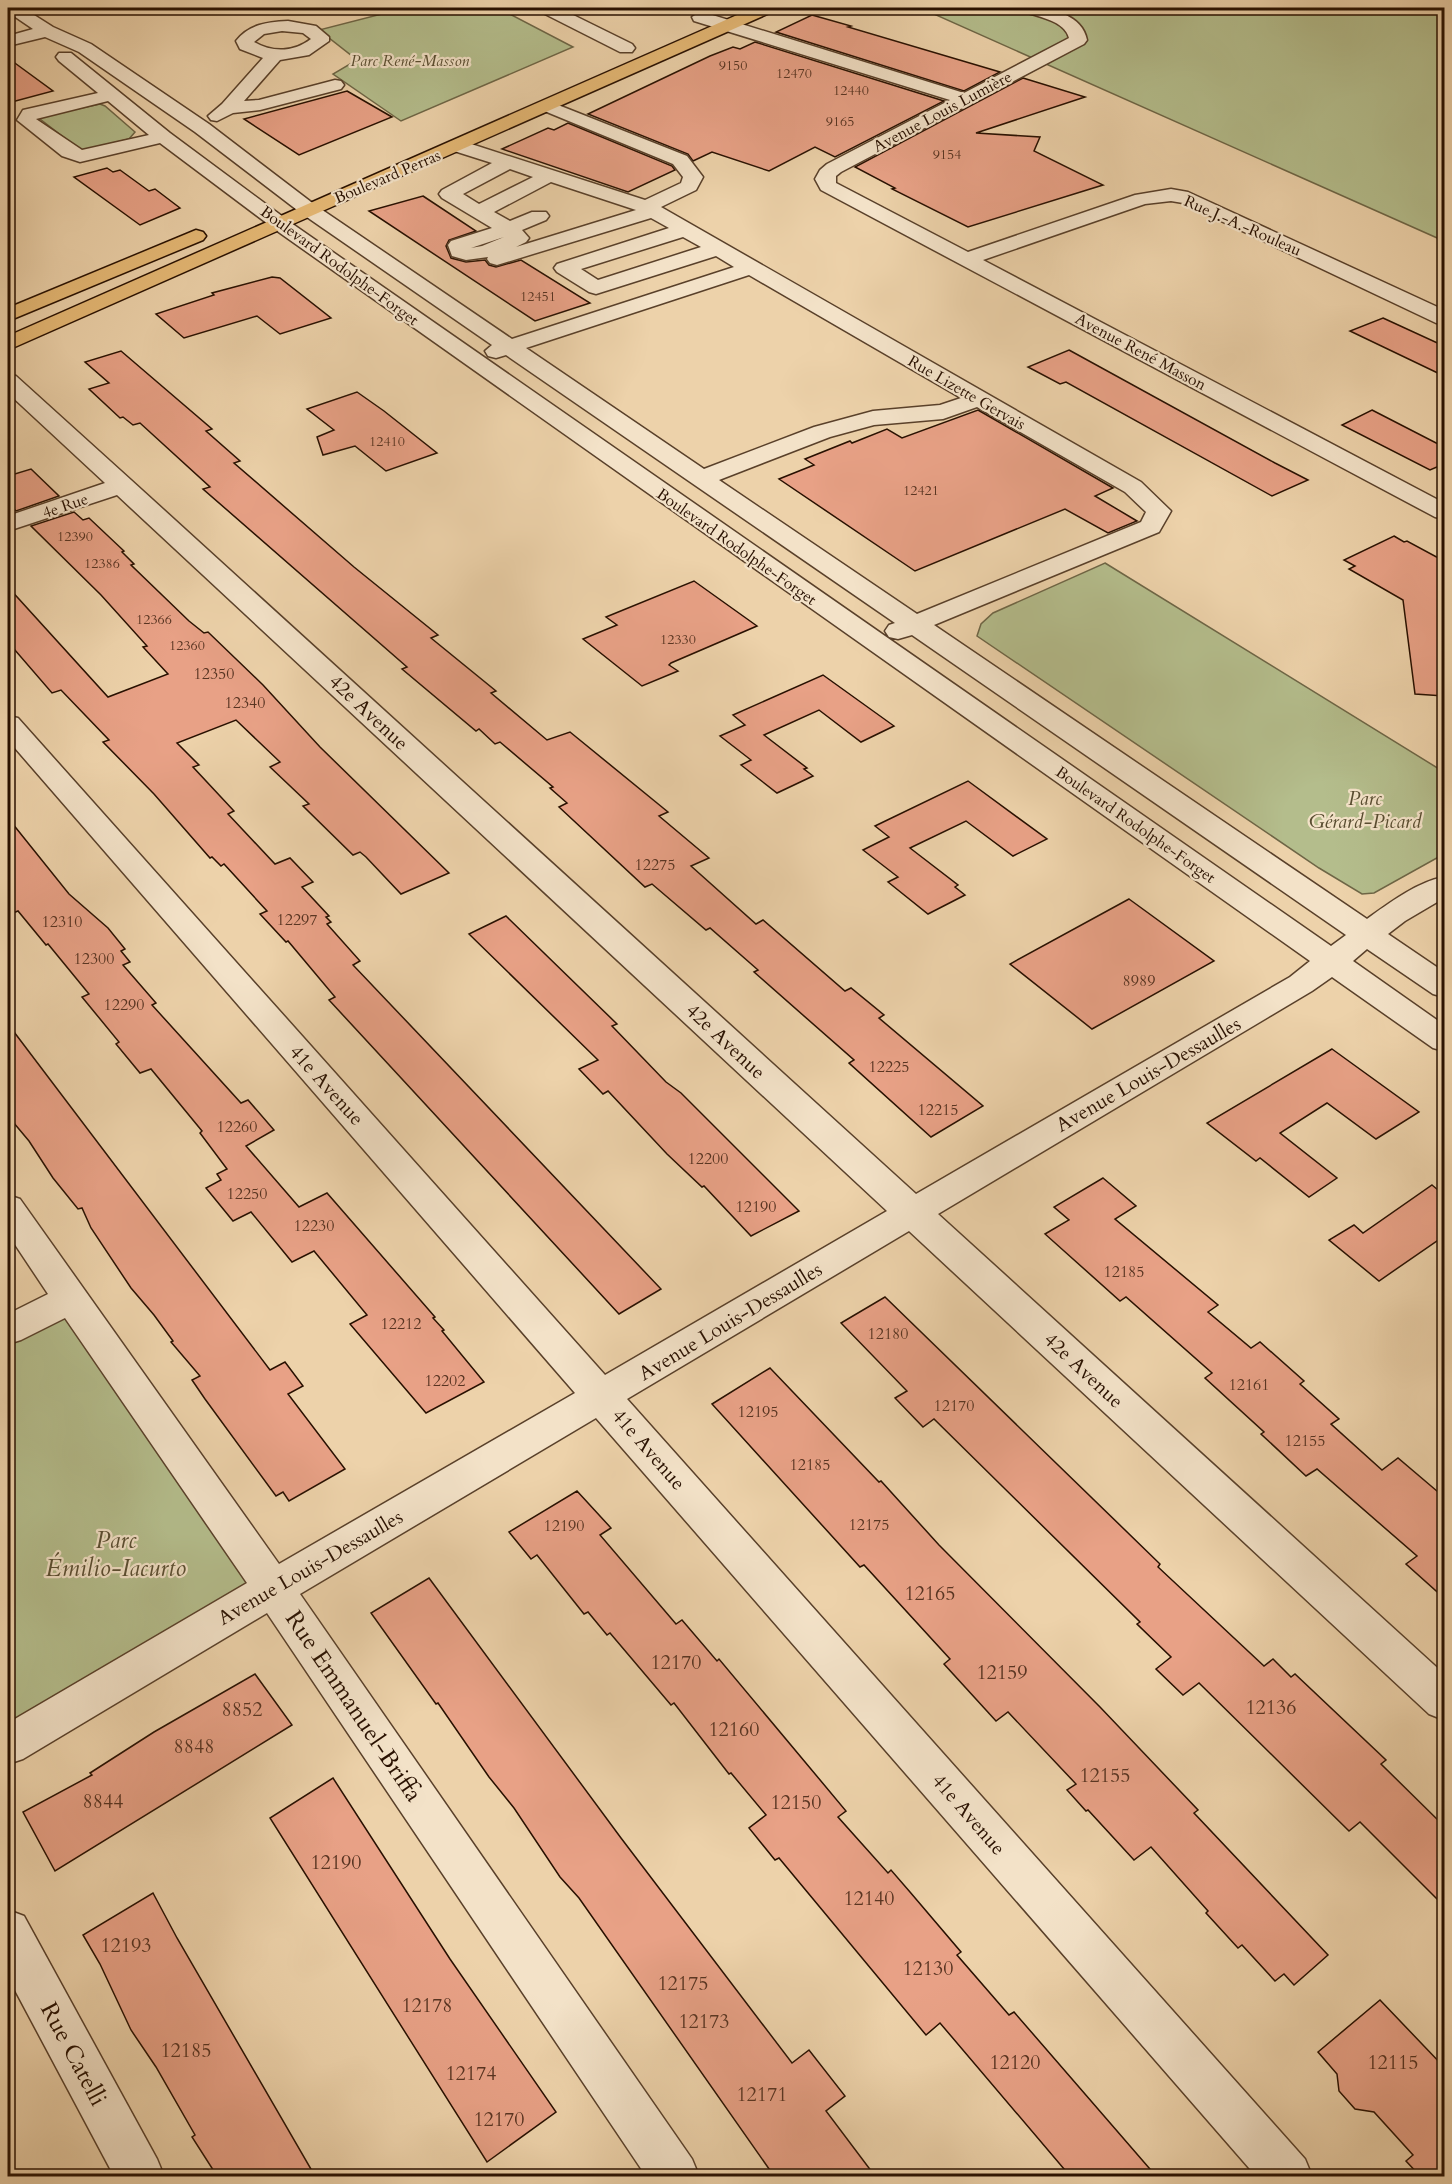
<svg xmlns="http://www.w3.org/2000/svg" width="1452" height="2184" viewBox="0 0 1452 2184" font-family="Cardo,serif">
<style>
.green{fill:#b4bd8c;stroke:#6e6646;stroke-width:1.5}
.building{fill:#e8a186;stroke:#281000;stroke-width:1.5}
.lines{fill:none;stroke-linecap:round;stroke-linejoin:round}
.minor-casing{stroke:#59402a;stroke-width:3}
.major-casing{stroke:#281000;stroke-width:3}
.minor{fill:#f3e2c8;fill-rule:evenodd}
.major{fill:#e6b975;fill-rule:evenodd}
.labels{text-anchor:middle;stroke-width:4.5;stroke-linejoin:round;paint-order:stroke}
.far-number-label{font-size:14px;fill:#583422}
.far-park-label{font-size:16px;font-style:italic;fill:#594d31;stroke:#f3e2c8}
.far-street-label{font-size:16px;fill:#281000;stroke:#f3e2c8}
.number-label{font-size:16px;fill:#583422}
.street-label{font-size:20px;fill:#281000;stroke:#f3e2c8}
.park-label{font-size:20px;font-style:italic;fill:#594d31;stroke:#f3e2c8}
.near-number-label{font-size:20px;fill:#583422}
.near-park-label{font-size:24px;font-style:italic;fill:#594d31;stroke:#f3e2c8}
.near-street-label{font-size:24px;fill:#281000;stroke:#f3e2c8}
</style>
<rect width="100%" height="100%" fill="#edd2aa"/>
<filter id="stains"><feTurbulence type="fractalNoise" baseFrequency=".00333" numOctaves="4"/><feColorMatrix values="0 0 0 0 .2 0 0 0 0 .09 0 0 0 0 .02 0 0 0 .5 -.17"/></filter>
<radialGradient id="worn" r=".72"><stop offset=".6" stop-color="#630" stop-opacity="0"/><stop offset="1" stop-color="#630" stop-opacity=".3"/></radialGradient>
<!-- green -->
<g class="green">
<path d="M405,8h93l75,39 -172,74 -68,-47 24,-14 -38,-30z"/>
<path d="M948,8h496v233l-508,-226z"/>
<path d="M100,104l5,2 30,26 -6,7 -45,11 -5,-1 -39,-30v-2z"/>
<path d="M1105,563l339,209v82l-70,39 -12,1 -43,-26 -342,-232 4,-12 12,-11z"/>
<path d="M70,1299l203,289 -265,157v-415z"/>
</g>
<!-- building -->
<g class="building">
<path d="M812,15l39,11 -3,1 152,45 -36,19 -188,-59z"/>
<path d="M755,42l189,59 -109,56 -20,-10 -46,24 -57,-19 -19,9 -5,-7 -100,-40 122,-58 23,-9 7,2z"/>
<path d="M8,58l45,33 -45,12z"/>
<path d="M1023,78l62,19 -109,36 64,4 -6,14 69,34 -135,42 -76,-38 3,-1 -40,-21z"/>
<path d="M347,91l45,26 -93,38 -55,-36z"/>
<path d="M568,123l104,43 3,4 -47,22 -126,-43 46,-21 6,2z"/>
<path d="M107,168l6,4 7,-2 29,21 6,-2 25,19 -40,17 -66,-48z"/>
<path d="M423,196l53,35 -27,9 -3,6 5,12 15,4 19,-2 4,5 7,2 25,-7 69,43 -55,18 -166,-110z"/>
<path d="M272,277l8,1 51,40 -51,16 -23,-18 -73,22 -28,-24 58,-19 -2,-2z"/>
<path d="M1383,318l61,28v30l-94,-45z"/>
<path d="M1069,350l206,113 33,17 -36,16 -206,-114 -6,2 -32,-17z"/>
<path d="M121,351l91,78 -6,2 34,30 -6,2 120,104 84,68 -7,3 65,53 -5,2 56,47 23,-8 98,80 -9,4 50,42 -18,8 65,58 7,-4 82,71 6,-3 33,27 -5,3 104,88 -52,31 -82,-74 5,-3 -100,-88 4,-2 -48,-42 -4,2 -54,-46 -7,3 -86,-80 8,-4 -17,-15 3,-1 -53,-45 -5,2 -16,-15 -3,2 -74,-62 5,-2 -204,-178 7,-2 -70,-64 -7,2 -10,-8 -3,1 -31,-29 20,-6 -24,-21z"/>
<path d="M357,392l27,19 53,42 -51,18 -31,-25 -32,9 -6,-18 17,-7 -27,-21z"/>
<path d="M978,410l135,78 -18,8 42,25 -29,12 -43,-24 -150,62 -136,-92 35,-14 -9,-6 45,-18 2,2 35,-14 15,9z"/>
<path d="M1372,410l72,37v17l-14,6 -88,-45z"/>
<path d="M31,469l28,27 -43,15 -8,-8v-27z"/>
<path d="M74,512l9,8 6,-2 35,33 -2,1 12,12 -3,1 58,56 15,12 4,-1 55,53 57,62 129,126 -48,21 -35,-37 -6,-5 -7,3 -50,-49 6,-2 -39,-37 10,-5 -44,-42 -59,23 22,22 -6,2 41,44 -6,3 47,50 15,-6 23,24 -11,5 27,29 -3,1 5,5 -4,2 33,37 -7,4 308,324 -42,25 -290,-314 6,-3 -47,-56 -2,1 -26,-28 7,-3 -43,-47 -3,2 -9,-9 -2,1 -56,-64 -51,-52 6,-2 -48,-50 -9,3 -44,-51v-55l100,110 60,-23 -25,-27 4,-1 -46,-51 -70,-69z"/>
<path d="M1394,536l10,6 3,-1 37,20v135l-29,-2 -12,-94 -54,-31 6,-3 -11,-6z"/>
<path d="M694,581l63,45 -86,37 -2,2 9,6 -36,15 -59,-47 34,-14 -11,-8z"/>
<path d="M823,675l71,51 -33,16 -42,-32 -55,25 43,33 -3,1 9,7 -36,17 -36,-28 10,-5 -31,-24 25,-11 -12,-10z"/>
<path d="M968,781l79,58 -34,17 -47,-35 -56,27 48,37 -3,2 10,8 -37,19 -40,-32 10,-5 -35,-27 26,-13 -14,-11z"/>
<path d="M8,818l61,76 39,34 17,21 -4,2 9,11 -7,3 33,38 -4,2 89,98 7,-3 26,30 -28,16 53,61 28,-14 108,124 -2,1 11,12 -2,1 42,51 -58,31 -76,-89 17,-9 -53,-64 -22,11 -41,-50 -18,9 -27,-33 15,-8 -4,-6 10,-5 -27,-36 2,-2 -51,-62 -11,4 -24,-29 3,-2 -37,-45 7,-3 -41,-50 -2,1 -28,-34 -10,4z"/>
<path d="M1129,899l85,62 -122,68 -82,-65z"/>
<path d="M506,916l111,108 -5,2 54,56 15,11 118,118 -48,25 -47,-50 -2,1 -35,-33 -59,-63 -5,3 -24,-25 19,-9 -129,-126z"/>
<path d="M8,1024l262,346 15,-8 18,24 -15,8 57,75 -56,32 -6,-9 -7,4 -71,-97 -13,-19 8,-4 -29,-34 2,-1 -19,-26 -23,-27 -40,-60 -9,-20 -4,1 -25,-31 -24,-37 -21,-25z"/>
<path d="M1332,1049l87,63 -43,27 -49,-36 -47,30 57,45 -28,19 -49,-39 -4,3 -49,-38z"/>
<path d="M1103,1178l33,28 -21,13 103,86 -10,7 43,36 9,-6 44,39 -4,3 39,35 -8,5 51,46 16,-12 46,39v101l-38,-34 11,-8 -100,-87 -11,7 -45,-42 3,-2 -59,-54 7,-5 -86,-76 -6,4 -75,-67 24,-14 -15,-13z"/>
<path d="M1432,1185l12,10v41l-65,45 -50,-41 25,-15 9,8z"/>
<path d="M885,1297l275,267 -2,3 106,99 9,-7 18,18 4,-3 91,86 -5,4 63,62v80l-84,-84 -11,9 -150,-148 -16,12 -27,-26 15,-12 -34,-33 3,-2 -206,-203 -11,8 -28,-29 12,-7 -66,-68z"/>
<path d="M770,1368l109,114 2,-1 58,64 161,162 98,103 -4,3 134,142 -34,30 -10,-11 -9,7 -33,-36 -4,3 -32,-35 2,-2 -57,-64 -17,13 -46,-50 -2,1 -19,-21 9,-6 -68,-72 -12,9 -52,-57 6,-5 -86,-94 -4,2 -148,-163z"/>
<path d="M577,1491l34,37 -11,7 76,89 6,-4 35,41 2,-2 127,152 -8,6 50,56 3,-3 19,22 51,60 -4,3 52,60 5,-3 142,164h-86l-130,-153 -14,12 -147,-177 -4,2 -26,-32 17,-13 -35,-42 -2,1 -55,-71 -3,2 -61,-72 -3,2 -19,-23 -4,2 -47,-59 -6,4 -22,-27z"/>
<path d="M429,1578l192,260 171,225 17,-13 36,46 -19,15 49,65h-101l-195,-278 -19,-21 -46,-69 -25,-31 -51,-74 -2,1 -65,-91z"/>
<path d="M255,1674l37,51 -237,146 -32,-59 69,-37 -2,-2 64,-41z"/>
<path d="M333,1778l117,181 106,153 -69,50 -217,-344z"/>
<path d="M153,1893l24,45 138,238h-98l-25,-39 3,-2 -39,-68 -25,-37 -31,-66 -17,-29z"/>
<path d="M1380,2000l64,67v109h-24l-14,-15 7,-6 -39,-43 -19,-3 -16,-18 -2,-17 -19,-22z"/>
</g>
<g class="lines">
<defs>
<g id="minor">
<path d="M8,8h15l30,19 38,17 118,80 106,81 197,134 222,-72 -18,-11 -120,38 -7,-2 -32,-20 -3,-4 3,-4 112,-36 -18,-10 -154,47 -7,-2 -3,-4 1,-2 -22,3 -14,-4 -4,-11 3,-4 41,-13 -50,-30 -3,-4 3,-4 50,-27 -41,-13 -2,-4 2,-4h14l180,58 36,-17 2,-6 -10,-13 -131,-54 -3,-4 3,-4 6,-1 139,55 16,21 -7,13 -35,17 480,275 30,29 -12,21 -225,93 433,294c22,-16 50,-37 77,-42v21l-39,23 -17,13 56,38v25l-11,-3 -66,-45 -14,12 91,64v26l-11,-3 -101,-71 -20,14 -374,223 506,460v46l-15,-6 -520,-483 -282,168 678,760 7,17h-56l-660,-758 -296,176 392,565 7,17h-53l-379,-563 -244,146 -15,5v-41l239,-140 -182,-265 -44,22 -13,4v-30l40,-20 -40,-60v-39l12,4 259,365 296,-171 -567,-653v-24l10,2 587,657 282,-164 -770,-716 -109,36v-15l97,-33 -97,-90v-19l8,2 115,104 785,714 374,-217 20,-16 -1030,-728 -120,-90 -80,19 -18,-6 -45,-36 6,-10 75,-17 -39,-32 -3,-4 3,-4h12l99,80 124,92 1037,721 15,-11 -434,-300 -14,4 -9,-2 -4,-6 4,-6 6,-2 -389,-268 -10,3 -8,-2 -3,-5 7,-6 -191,-132 -106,-81 -116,-80 -34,-15 -37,9v-10l25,-7 -25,-17zM108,101l41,34 -67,15 -46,-31zM510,169l23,8 -54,27 -16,-10zM551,182l85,28 -120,37 10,-5 3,-4 -7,-8 24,-10 3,-4 -3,-4h-14l-22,9 -16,-9zM504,237l-22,9 -11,2zM683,237l18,10 -103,33 -17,-11zM749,275l212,123 -21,7 -67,6 -59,16 -110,42 -178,-121zM977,407l148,85 21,20 -5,10 -224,92 -198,-134 111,-43 44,-12 69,-6z"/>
<path d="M539,8h20l73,36 3,4 -3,4h-12l-79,-40z"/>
<path d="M1023,8c23,-2 59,5 64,32l-3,4 -243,128 -5,4v7l132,69 167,-57 36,-6 17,3 256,118v14l-8,-1 -253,-120 -12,-2 -26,3 -162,56 461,243v16l-9,-2 -614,-327 -6,-11 5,-9 7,-6 123,-64 -256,-79 -2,-4 8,-5 6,1 258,80 105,-55c-4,-17 -30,-21 -44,-26z"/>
<path d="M288,21l28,5 13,11v4l-20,14 -29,5 -36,41 15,-1 76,-20 6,1 3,4 -3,4 -81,21 -27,3 -16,8 -6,-1 -3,-4 14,-12 41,-46 -23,-9 -4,-8c13,-17 32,-19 52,-20zM282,31l21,2 8,6c-17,13 -38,14 -57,3l10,-8z"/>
<path d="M8,1910l16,6 133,243 7,17h-50l-106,-199z"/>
</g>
<g id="major">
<path d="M753,8h21l-2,4 -764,338v-14z"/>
<path d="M196,230l7,2 3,4 -3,4 -195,81v-13z"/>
</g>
</defs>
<!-- minor casing -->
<use href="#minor" class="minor-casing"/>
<!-- major casing -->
<use href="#major" class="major-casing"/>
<!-- minor -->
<use href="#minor" class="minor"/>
<!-- major -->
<use href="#major" class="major"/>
</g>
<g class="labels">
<!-- far-number labels -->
<g class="far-number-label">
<text x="733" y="70">9150</text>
<text x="794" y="78">12470</text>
<text x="851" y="95">12440</text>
<text x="840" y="126">9165</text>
<text x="947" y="159">9154</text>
<text x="538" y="301">12451</text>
<text x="387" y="446">12410</text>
<text x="921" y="495">12421</text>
<text x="75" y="541">12390</text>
<text x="102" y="568">12386</text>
<text x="154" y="624">12366</text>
<text x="678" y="644">12330</text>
<text x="187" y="650">12360</text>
</g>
<!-- far-park labels -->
<g class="far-park-label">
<text x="410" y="66">Parc René-Masson</text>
</g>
<!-- far-street labels -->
<g class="far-street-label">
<text transform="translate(942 111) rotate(-28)" y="6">Avenue Louis Lumière</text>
<text transform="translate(387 176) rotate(-23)" y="6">Boulevard Perras</text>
<text transform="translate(1243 225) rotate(24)" y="6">Rue J.-A.-Rouleau</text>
<text transform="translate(340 265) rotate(36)" y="6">Boulevard Rodolphe-Forget</text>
<text transform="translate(1141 351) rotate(28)" y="6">Avenue René Masson</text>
<text transform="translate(967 392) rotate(30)" y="6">Rue Lizette Gervais</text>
<text transform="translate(65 505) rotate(-19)" y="6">4e Rue</text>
<text transform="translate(737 546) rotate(35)" y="6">Boulevard Rodolphe-Forget</text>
<text transform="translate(1136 824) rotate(35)" y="6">Boulevard Rodolphe-Forget</text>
</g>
<!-- number labels -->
<g class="number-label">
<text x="214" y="679">12350</text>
<text x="245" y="708">12340</text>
<text x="655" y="870">12275</text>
<text x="297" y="925">12297</text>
<text x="62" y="927">12310</text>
<text x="94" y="964">12300</text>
<text x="1139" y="986">8989</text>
<text x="124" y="1010">12290</text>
<text x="889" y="1072">12225</text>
<text x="938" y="1115">12215</text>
<text x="237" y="1132">12260</text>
<text x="708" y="1164">12200</text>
<text x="247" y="1199">12250</text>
<text x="756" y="1212">12190</text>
<text x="314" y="1231">12230</text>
<text x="1124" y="1277">12185</text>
<text x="401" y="1329">12212</text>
<text x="888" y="1339">12180</text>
<text x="445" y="1386">12202</text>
<text x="1249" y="1390">12161</text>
<text x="954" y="1411">12170</text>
<text x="758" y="1417">12195</text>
<text x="1305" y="1446">12155</text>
<text x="810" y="1470">12185</text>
<text x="869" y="1530">12175</text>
<text x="564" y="1531">12190</text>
</g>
<!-- street labels -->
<g class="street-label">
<text transform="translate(369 712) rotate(43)" y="7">42e Avenue</text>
<text transform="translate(726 1041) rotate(43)" y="7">42e Avenue</text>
<text transform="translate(1148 1074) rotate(-30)" y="7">Avenue Louis-Dessaulles</text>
<text transform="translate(327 1085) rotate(48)" y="7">41e Avenue</text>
<text transform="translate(730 1321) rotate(-31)" y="7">Avenue Louis-Dessaulles</text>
<text transform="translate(1084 1370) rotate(43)" y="7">42e Avenue</text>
<text transform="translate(649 1449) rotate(49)" y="7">41e Avenue</text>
<text transform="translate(310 1567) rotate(-30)" y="7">Avenue Louis-Dessaulles</text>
<text transform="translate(969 1814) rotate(49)" y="7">41e Avenue</text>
</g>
<!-- park labels -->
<g class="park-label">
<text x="1365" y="805">Parc<tspan x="1365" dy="23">Gérard-Picard</tspan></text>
</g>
<!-- near-number labels -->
<g class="near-number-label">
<text x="930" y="1600">12165</text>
<text x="676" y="1669">12170</text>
<text x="1002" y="1679">12159</text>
<text x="1271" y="1714">12136</text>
<text x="242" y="1716">8852</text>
<text x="734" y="1736">12160</text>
<text x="194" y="1753">8848</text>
<text x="1105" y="1782">12155</text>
<text x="103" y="1808">8844</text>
<text x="796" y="1809">12150</text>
<text x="336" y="1869">12190</text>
<text x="869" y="1905">12140</text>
<text x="126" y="1952">12193</text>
<text x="928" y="1975">12130</text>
<text x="683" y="1990">12175</text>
<text x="427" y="2012">12178</text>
<text x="704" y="2028">12173</text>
<text x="186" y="2057">12185</text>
<text x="1015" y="2069">12120</text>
<text x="1393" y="2069">12115</text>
<text x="471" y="2080">12174</text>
<text x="762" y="2101">12171</text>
<text x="499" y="2126">12170</text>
</g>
<!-- near-park labels -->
<g class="near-park-label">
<text x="116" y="1548">Parc<tspan x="116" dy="28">Émilio-Iacurto</tspan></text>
</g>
<!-- near-street labels -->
<g class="near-street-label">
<text transform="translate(354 1706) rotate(56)" y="8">Rue Emmanuel-Briffa</text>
<text transform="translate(74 2054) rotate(62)" y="8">Rue Catelli</text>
</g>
</g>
<!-- margin -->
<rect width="1452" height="2184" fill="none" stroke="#edd2aa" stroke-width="30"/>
<rect x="9" y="9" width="1434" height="2166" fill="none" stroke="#281000" stroke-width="3"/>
<rect x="15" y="15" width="1422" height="2154" fill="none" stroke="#281000" stroke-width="1.5"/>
<rect width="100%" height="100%" filter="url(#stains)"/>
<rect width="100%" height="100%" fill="url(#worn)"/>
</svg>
